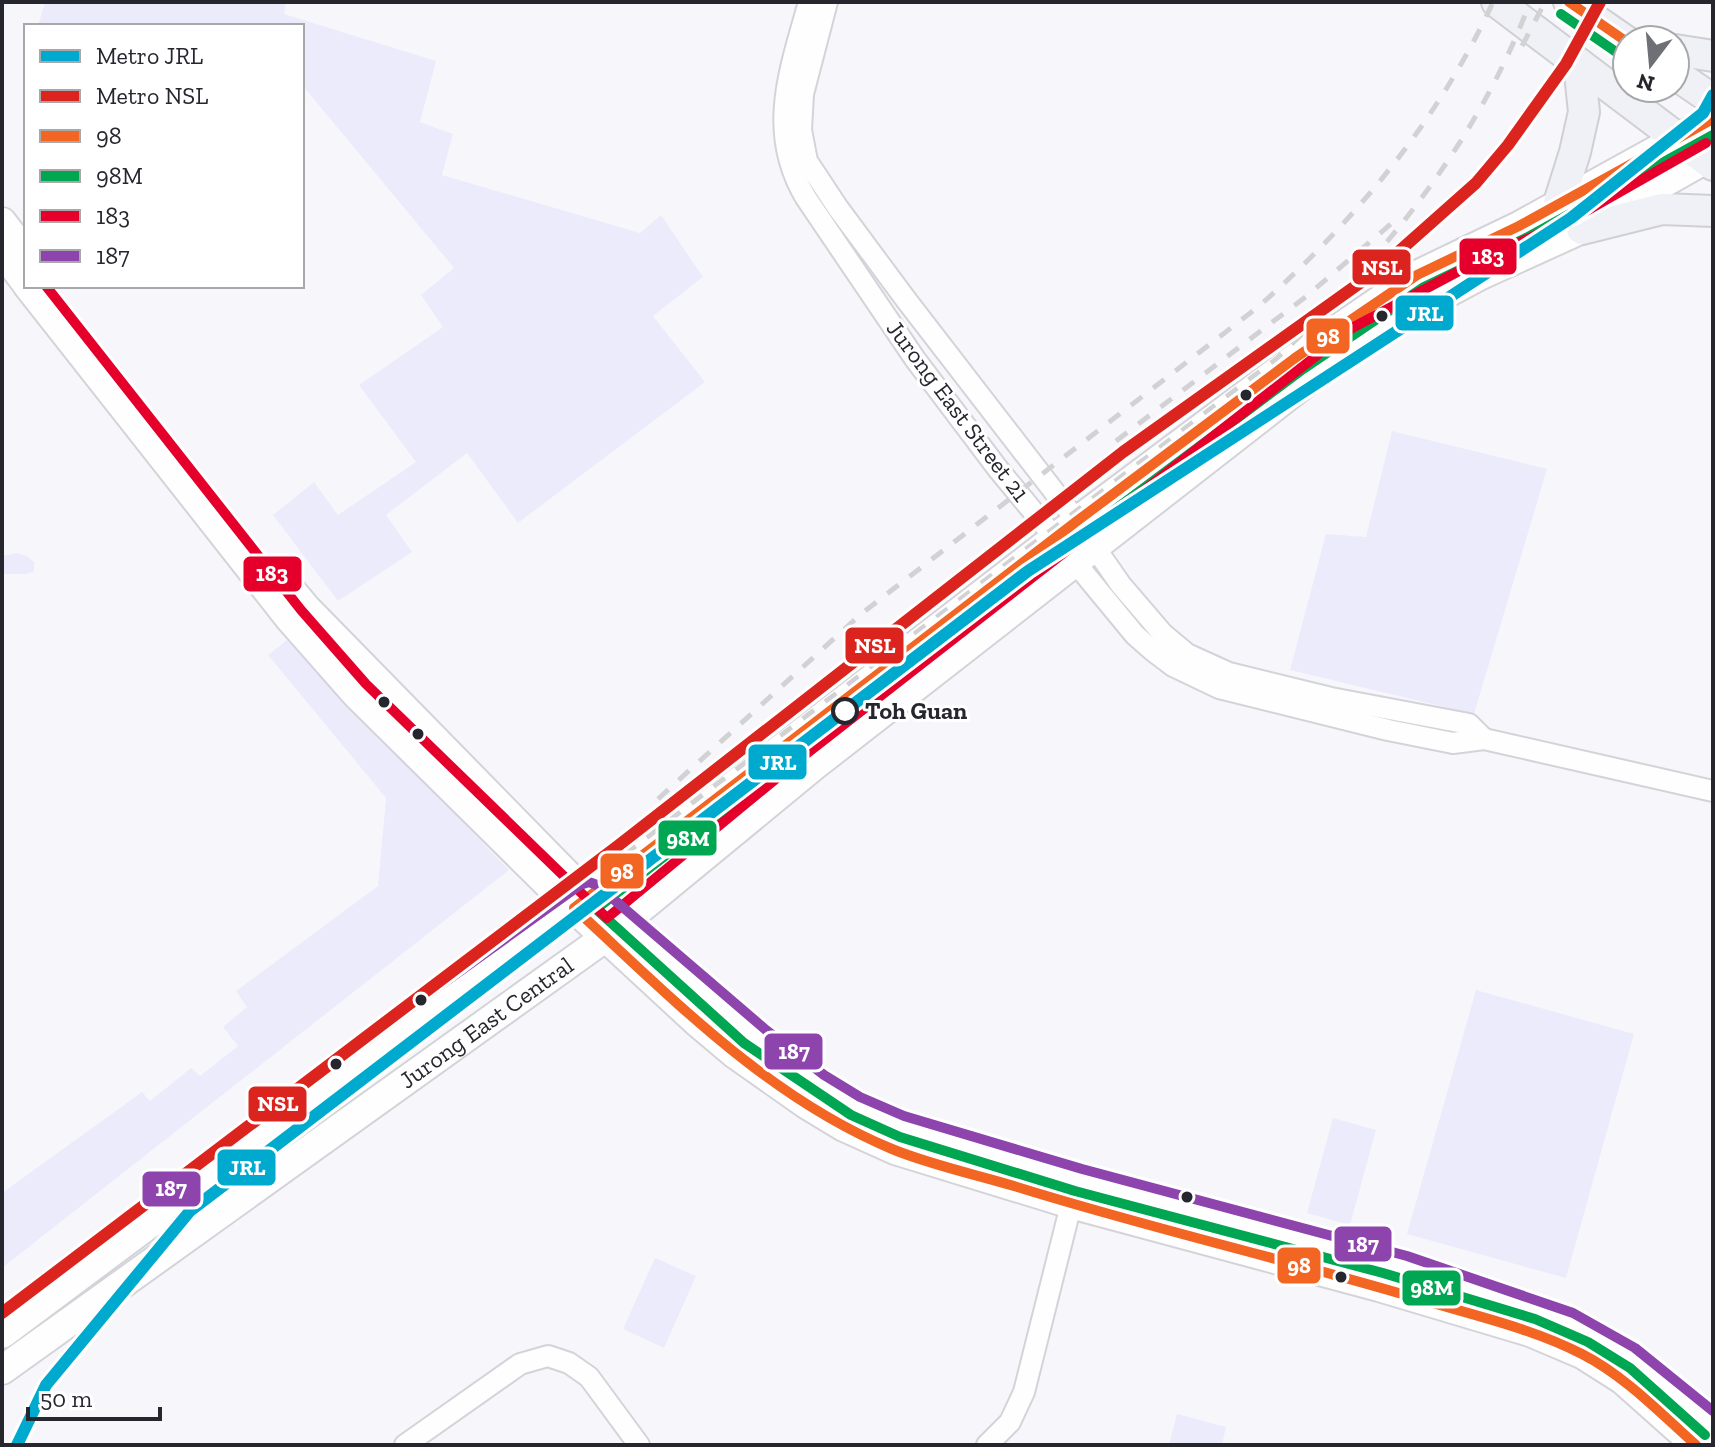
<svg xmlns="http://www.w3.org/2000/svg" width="1715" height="1447" viewBox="0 0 1715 1447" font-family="'Zilla Slab',serif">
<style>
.green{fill:#ebebfc}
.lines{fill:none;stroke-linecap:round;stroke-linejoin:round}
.street-casing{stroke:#d3d3d9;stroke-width:24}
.secondary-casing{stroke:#d3d3d9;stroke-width:32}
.primary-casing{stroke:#d0d0d4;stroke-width:34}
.street{stroke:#fefefe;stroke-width:20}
.secondary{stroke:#fefefe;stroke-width:28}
.primary{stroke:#f0f0f7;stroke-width:30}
.rail{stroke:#d2d2d4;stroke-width:5;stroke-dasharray:14 14;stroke-linecap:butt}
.bus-1-casing{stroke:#fff;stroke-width:16}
.bus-2-casing{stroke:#fff;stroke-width:16}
.bus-3-casing{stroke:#fff;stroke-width:16}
.bus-4-casing{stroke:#fff;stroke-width:16}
.bus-1{stroke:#f26522;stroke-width:10}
.bus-2{stroke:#00a651;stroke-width:10}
.bus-3{stroke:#e4002b;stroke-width:10}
.bus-4{stroke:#8e44ad;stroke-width:10}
.metro-1-casing{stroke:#fff;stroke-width:18}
.metro-2-casing{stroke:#fff;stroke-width:18}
.metro-1{stroke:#00a9ce;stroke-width:12}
.metro-2{stroke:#dc241f;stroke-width:12}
.bus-dot{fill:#26262e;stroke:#fff;stroke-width:3}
.stop-dot{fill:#fff;stroke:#26262e;stroke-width:4}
.labels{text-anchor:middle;stroke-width:6;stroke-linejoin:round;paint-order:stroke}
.street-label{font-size:24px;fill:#26262e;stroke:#fff}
.stop-label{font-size:24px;font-weight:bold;fill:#26262e;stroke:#fff;text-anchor:start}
.line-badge{stroke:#fff;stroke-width:3}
.badge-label{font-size:22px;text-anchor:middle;font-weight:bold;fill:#fff}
</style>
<rect width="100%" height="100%" fill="#f7f7fb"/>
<!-- green -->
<g class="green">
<path d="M45,2h241l-2,12 152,47 -16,61 33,12 -11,41 198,58 21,-18 42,62 -50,39 52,66 -187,141 -51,-70 -81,62 26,37 -74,49 -65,-86 41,-33 24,33 78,-53 -57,-77 84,-58 -22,-32 33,-27 -152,-183v-59h-264z"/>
<path d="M1392,431l155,38 -73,245 -184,-44 36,-136 40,3z"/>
<path d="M17,553l10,3 7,6v9l-7,3h-25v-18z"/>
<path d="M287,640l222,230 -507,398v-75l140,-101 8,9 41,-33 9,8 38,-30 -15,-19 24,-20 -11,-16 142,-105 8,-88 -118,-143z"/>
<path d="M1476,990l158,44 -68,244 -159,-44z"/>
<path d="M1333,1118l43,12 -26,95 -43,-12z"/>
<path d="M655,1258l41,18 -32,72 -41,-19z"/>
<path d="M1177,1414l49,13 -4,18h-53z"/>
</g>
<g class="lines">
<defs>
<g id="street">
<path d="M809,2c-19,68 -43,130 -3,196l109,161 83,110 137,166 17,15 21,16 46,22 169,42 65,13 31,-4 229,52"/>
<path d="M827,2l-24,92 -2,36 6,31 31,47 69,93 166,215 48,69 42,49 24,20 42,19 102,25 138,26 15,15"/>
<path d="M405,1445l115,-81 28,-8 21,7 20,14 50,68"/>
<path d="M987,1445l23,-23 14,-30 50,-199"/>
<path d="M1712,1445l1,-1"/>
</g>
<g id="secondary">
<path d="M2,222l24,31"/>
<path d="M2,251l24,32"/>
<path d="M28,286l262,333 66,75 195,193 146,135 38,32 71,50 38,23 51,23 176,54 308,83 151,45 52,22 41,26 73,65"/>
<path d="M291,590l15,18 282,288 169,145 59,46 38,23 45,19 179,53 325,88 166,56c55,26 99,64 144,104"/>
<path d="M2,1334l292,-218 153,-118 127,-90 503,-387 218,-163 122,-83 102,-49 194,-107"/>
<path id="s1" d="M2,1370l604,-433 209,-172 545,-425 121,-65 101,-46 131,-74"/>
</g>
<g id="primary">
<path d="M1497,2l216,163"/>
<path d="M1569,2l58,40"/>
<path d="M1675,50l38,6"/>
<path d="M1675,74l38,26"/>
<path d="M1559,203l16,-51 9,-40 -5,-48"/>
<path d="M1582,229l80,-20 51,2"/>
</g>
</defs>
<!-- street casing -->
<use href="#street" class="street-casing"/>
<!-- secondary casing -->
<use href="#secondary" class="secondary-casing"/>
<!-- primary casing -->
<use href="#primary" class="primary-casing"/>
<!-- street -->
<use href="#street" class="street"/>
<!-- secondary -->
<use href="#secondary" class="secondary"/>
<!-- primary -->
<use href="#primary" class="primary"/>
<!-- rail -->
<g class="rail">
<path d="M1522,46l23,-44"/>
<path d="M1116,441l192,-146 84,-72"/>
<path d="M658,799l203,-185 397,-307c97,-86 181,-187 235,-305"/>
<path d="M462,964l163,-110 651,-495c107,-101 202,-217 254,-357"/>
</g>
<defs>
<g id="bus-1">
<path d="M1569,2l58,40"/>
<path d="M1696,1445c-36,-32 -71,-69 -114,-91 -51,-26 -109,-39 -163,-55 -134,-40 -271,-71 -405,-113 -40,-12 -83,-21 -122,-37 -125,-52 -220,-151 -318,-241l503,-387 218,-163 122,-83 102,-49 194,-107"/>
</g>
<g id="bus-2">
<path d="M1561,14l58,40"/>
<path d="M1705,1435l-75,-67 -42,-26 -53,-23 -152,-46 -308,-82 -175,-54 -49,-22 -107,-72 -148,-134 489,-377 218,-163 121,-82 102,-49 187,-103"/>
</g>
<path id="bus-3" d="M46,286l255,324 65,74 241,234 199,-164 546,-426 122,-65 102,-46 130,-74"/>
<path id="bus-4" d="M2,1317l436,-330 142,-102 9,-3 8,3 169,145 58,45 36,22 44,19 178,53 325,87 166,57 62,35 78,63"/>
</defs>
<!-- bus-1 casing -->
<use href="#bus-1" class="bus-1-casing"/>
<!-- bus-2 casing -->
<use href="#bus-2" class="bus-2-casing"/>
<!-- bus-3 casing -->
<use href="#bus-3" class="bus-3-casing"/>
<!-- bus-4 casing -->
<use href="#bus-4" class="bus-4-casing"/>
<!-- bus-1 -->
<use href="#bus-1" class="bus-1"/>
<!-- bus-2 -->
<use href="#bus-2" class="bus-2"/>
<!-- bus-3 -->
<use href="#bus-3" class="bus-3"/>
<!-- bus-4 -->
<use href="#bus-4" class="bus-4"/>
<defs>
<path id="metro-1" d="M17,1445l29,-60 144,-174 838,-640 543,-353 132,-105 10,-18"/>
<path id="metro-2" d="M2,1313l617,-468 504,-393 255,-182 98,-87 32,-38 58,-81 34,-62"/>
</defs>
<!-- metro-1 casing -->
<use href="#metro-1" class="metro-1-casing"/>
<!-- metro-2 casing -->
<use href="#metro-2" class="metro-2-casing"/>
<!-- metro-1 -->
<use href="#metro-1" class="metro-1"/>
<!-- metro-2 -->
<use href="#metro-2" class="metro-2"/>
</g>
<!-- markers -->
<g class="bus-dot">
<circle cx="1382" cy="316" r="7"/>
<circle cx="1246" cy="395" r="7"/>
<circle cx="384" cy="702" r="7"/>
<circle cx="418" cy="734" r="7"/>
<circle cx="421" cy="1000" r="7"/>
<circle cx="336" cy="1064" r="7"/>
<circle cx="1187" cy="1197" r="7"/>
<circle cx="1341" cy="1277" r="7"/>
</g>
<circle class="stop-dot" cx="845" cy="711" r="12"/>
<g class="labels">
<!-- street labels -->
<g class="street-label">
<text transform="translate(958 411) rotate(53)" y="8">Jurong East Street 21</text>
<text dy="8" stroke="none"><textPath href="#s1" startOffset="596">Jurong East Central</textPath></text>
</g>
<!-- stop labels -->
<g class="stop-label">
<text x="865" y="719">Toh Guan</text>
</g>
</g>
<g class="line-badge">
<rect x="1458" y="237" width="60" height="39" rx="8" fill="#e4002b"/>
<rect x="1351" y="248" width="61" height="38" rx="8" fill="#dc241f"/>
<rect x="1394" y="294" width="61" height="38" rx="8" fill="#00a9ce"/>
<rect x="1305" y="317" width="46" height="38" rx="8" fill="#f26522"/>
<rect x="242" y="555" width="61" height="38" rx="8" fill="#e4002b"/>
<rect x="844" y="626" width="61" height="39" rx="8" fill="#dc241f"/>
<rect x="747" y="743" width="61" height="38" rx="8" fill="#00a9ce"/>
<rect x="657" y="819" width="61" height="38" rx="8" fill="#00a651"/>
<rect x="599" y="852" width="46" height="38" rx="8" fill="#f26522"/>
<rect x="763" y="1032" width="61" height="39" rx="8" fill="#8e44ad"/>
<rect x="247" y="1085" width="61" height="38" rx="8" fill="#dc241f"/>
<rect x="216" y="1148" width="61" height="39" rx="8" fill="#00a9ce"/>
<rect x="141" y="1170" width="61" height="38" rx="8" fill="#8e44ad"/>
<rect x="1333" y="1225" width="60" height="38" rx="8" fill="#8e44ad"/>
<rect x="1276" y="1246" width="46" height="39" rx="8" fill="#f26522"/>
<rect x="1401" y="1269" width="61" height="38" rx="8" fill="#00a651"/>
</g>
<g class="badge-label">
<text x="1488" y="264">183</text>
<text x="1382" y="275">NSL</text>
<text x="1425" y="321">JRL</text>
<text x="1328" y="344">98</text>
<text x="272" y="581">183</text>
<text x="875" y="653">NSL</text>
<text x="778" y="770">JRL</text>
<text x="688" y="846">98M</text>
<text x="622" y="879">98</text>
<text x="794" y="1059">187</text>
<text x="278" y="1111">NSL</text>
<text x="247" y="1175">JRL</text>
<text x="171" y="1196">187</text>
<text x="1363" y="1252">187</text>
<text x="1299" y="1273">98</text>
<text x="1432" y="1295">98M</text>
</g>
<!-- border -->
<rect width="1715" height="1447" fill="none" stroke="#26262e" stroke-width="8"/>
<!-- legend -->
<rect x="24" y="24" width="280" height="264" fill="#ffffff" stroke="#a8a8ab" stroke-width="2"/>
<rect x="40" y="50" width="40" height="12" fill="#00a9ce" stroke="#a8a8ab" stroke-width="2"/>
<text x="96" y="64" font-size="24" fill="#26262e">Metro JRL</text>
<rect x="40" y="90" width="40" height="12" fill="#dc241f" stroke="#a8a8ab" stroke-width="2"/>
<text x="96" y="104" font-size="24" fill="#26262e">Metro NSL</text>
<rect x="40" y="130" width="40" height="12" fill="#f26522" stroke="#a8a8ab" stroke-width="2"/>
<text x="96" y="144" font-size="24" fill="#26262e">98</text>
<rect x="40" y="170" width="40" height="12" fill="#00a651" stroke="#a8a8ab" stroke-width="2"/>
<text x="96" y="184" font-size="24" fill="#26262e">98M</text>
<rect x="40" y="210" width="40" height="12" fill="#e4002b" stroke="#a8a8ab" stroke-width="2"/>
<text x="96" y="224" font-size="24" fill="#26262e">183</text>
<rect x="40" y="250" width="40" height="12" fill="#8e44ad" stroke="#a8a8ab" stroke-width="2"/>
<text x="96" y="264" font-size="24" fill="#26262e">187</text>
<!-- north arrow -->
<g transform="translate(1651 64) rotate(196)"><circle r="38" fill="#ffffff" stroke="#a8a8ab" stroke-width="2"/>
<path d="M0-6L14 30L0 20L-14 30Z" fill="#6f6f76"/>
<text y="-12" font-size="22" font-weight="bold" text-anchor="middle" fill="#26262e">N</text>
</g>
<!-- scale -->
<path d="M28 1407v12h132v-12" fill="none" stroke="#26262e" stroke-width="4"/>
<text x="40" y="1407" font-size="24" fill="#26262e" stroke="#ffffff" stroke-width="6" paint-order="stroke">50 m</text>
</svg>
